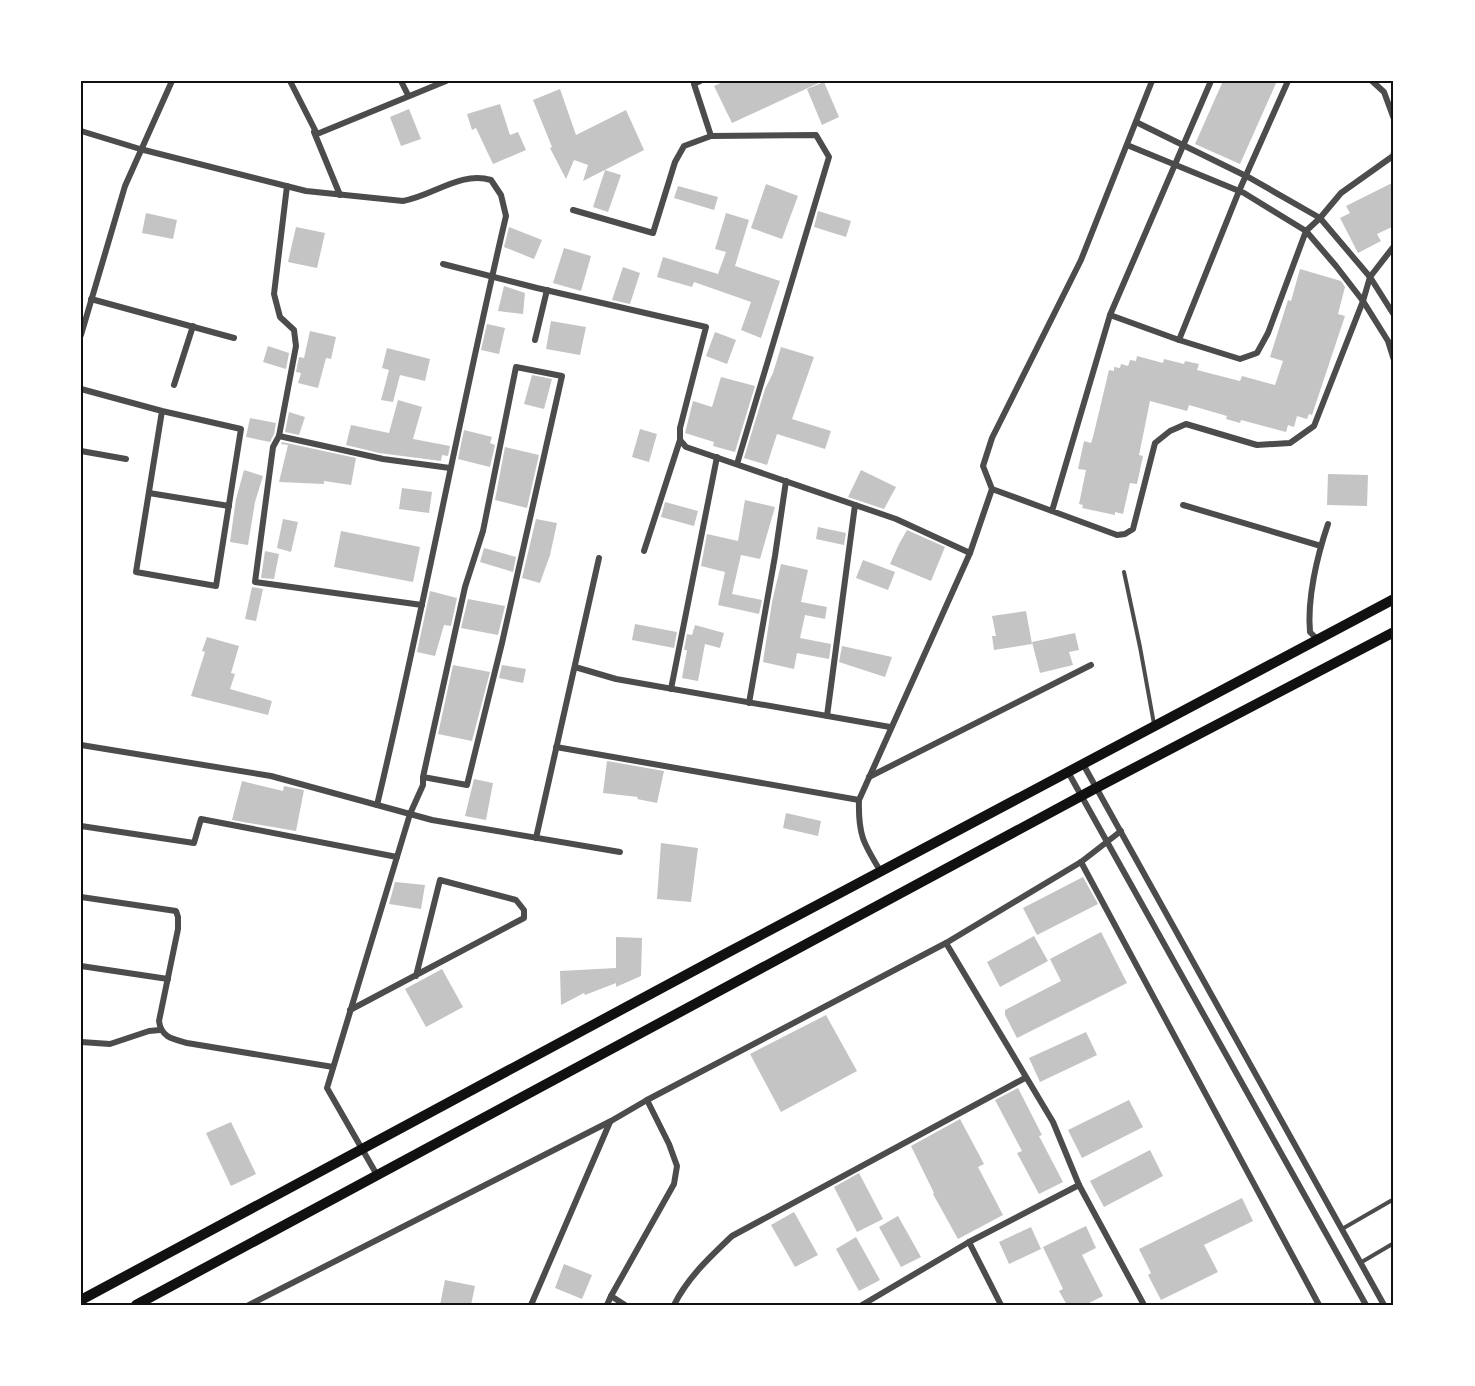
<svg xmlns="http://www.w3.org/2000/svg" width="1475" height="1386" viewBox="0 0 1475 1386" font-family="'DejaVu Sans',sans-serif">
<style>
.building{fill:#c4c4c4}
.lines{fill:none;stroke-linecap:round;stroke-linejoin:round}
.service{stroke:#4c4c4c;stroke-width:4}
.minor{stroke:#4c4c4c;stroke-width:6}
.secondary{stroke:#111;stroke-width:10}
.neatline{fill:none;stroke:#111;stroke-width:2}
</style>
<rect width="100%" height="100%" fill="#fff"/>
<!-- building -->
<g class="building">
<path d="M725,81h98l-91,42 -18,-37z"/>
<path d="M1223,81h54l-37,83 -45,-20z"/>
<path d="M824,82l15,35 -17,8 -15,-36z"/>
<path d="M560,89l16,46 50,-25 18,40 -61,31 5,-16 -14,-5 -8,19 -16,-31 2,-1 -19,-47z"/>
<path d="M500,104l10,31 8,-3 8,18 -33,14 -17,-36 -4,2 -5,-16z"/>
<path d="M409,109l12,30 -20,7 -11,-29z"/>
<path d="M605,170l16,5 -13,37 -15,-5z"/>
<path d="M1394,182v44l-17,8 4,7 -23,12 -18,-35 10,-5 -4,-7z"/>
<path d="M766,184l32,12 -16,43 -31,-11z"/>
<path d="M678,186l40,11 -4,13 -40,-12z"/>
<path d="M818,211l33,10 -5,16 -32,-10z"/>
<path d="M146,213l31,7 -4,19 -31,-6z"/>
<path d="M726,213l23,7 -14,46 45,15 -19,57 -20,-8 10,-28 -57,-20 -2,5 -35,-10 6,-20 55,17 8,-22 -11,-3z"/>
<path d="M296,227l29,6 -8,35 -29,-6z"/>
<path d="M509,227l33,13 -8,19 -30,-12z"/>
<path d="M564,248l27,8 -10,35 -28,-8z"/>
<path d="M623,267l17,6 -10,31 -18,-4z"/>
<path d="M1300,269l41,12 4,6 -7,27 7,2 -33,99 -3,-1 -2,5 -10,-3 -3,11 -6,-2 -2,7 -45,-12 -1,3 -14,-4 1,-3 -38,-11 -2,6 -37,-10 -11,54 4,1 -6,28 -7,-1 -7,31 -8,-2v3l-33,-7 1,-3 -4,-1 7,-34 -8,-1 6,-28 7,2 2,-6 16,-67 5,1v-4l6,1 1,-4 7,2 2,-6 6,1 1,-5 26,7 1,-4 20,5 1,-3 14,3 -2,6 43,11 2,-5 33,9 8,-24 -13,-4 18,-57 3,1z"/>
<path d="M504,286l21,7 -2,21 -25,-3z"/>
<path d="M551,321l35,6 -6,28 -34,-6z"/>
<path d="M487,324l18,4 -6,26 -18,-4z"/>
<path d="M310,331l26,6 -5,22 -5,-1 -8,30 -20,-5 3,-10 -5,-1 3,-15 5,1z"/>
<path d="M715,332l21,8 -9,24 -21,-8z"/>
<path d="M268,346l21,7 -3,16 -23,-7z"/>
<path d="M781,347l33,10 -22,62 39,12 -6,18 -48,-15 -10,31 -23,-7 21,-69 8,-16z"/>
<path d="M387,348l43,11 -5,22 -25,-6 -7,27 -12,-2 8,-30 -7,-2z"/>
<path d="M532,375l20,4 -8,30 -20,-5z"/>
<path d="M721,377l34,9 -20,66 -22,-6 1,-4 -29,-9 8,-32 19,6z"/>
<path d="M398,400l24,7 -9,32 37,7 -2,10 -6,-1 -1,6 -62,-8 -33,-8 5,-20 38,8z"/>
<path d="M289,412l16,5 -6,18 -14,-3z"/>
<path d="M250,418l26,5 -2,11 -4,8 -24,-5z"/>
<path d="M640,429l17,5 -8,28 -17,-5z"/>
<path d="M464,430l28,7 -2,6 5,2 -5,22 -32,-8z"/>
<path d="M282,442l74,16 -5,27 -27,-4v3l-45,-2 9,-37 -7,-1z"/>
<path d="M505,447l34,8 -12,53 -32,-8z"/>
<path d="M244,470l19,6 -8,26 -7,43 -18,-3 6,-43z"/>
<path d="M861,470l35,17 -12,22 -36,-12z"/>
<path d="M1328,474l40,1 -1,31 -40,-1z"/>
<path d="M402,488l30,4 -3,21 -30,-4z"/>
<path d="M745,500l30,7 -15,52 -19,-4 -9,39 30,6 -3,14 -41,-9 7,-33 -24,-6 6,-32 31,7z"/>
<path d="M665,502l33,9 -4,15 -33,-9z"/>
<path d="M283,519l15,3 -7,30 -14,-4z"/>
<path d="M536,519l21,4 -7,32 -10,28 -18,-5z"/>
<path d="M818,527l28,6 -2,12 -28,-6z"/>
<path d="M907,530l38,17 -14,34 -41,-17 9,-20z"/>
<path d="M341,531l79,16 -7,35 -79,-15z"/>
<path d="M484,548l32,9 -3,15 -33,-10z"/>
<path d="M265,551l14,3 -5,25 -13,-1z"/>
<path d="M863,560l32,12 -7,18 -32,-12z"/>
<path d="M781,564l27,6 -7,32 26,5 -2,12 -20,-4 -5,23 31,6 -2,15 -32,-6 -3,16 -31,-7 9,-60z"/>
<path d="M252,587l11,2 -7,32 -11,-2z"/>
<path d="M430,591l27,7 -6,28 -7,-1 -9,31 -18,-4z"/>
<path d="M468,599l37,7 -7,29 -37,-7z"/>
<path d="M1026,611l6,33 -38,6 -2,-14h4l-4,-20z"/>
<path d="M635,624l42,8 -3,16 -42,-8z"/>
<path d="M695,625l29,8 -4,15 -15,-4 -7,37 -16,-3 5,-28h-3l3,-16 5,1z"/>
<path d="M1075,633l4,17 -10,2 4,13 -33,8 -8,-31z"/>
<path d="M207,637l32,9 -8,27 4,1 -5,15 42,12 -4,14 -77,-19 14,-44 -3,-1z"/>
<path d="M842,646l50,11 -7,20 -46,-15z"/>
<path d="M453,665l37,7 -18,69 -34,-7z"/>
<path d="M502,665l24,4 -3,14 -24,-5z"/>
<path d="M607,761l57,10 -7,32 -20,-4 1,-2 -35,-4z"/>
<path d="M474,779l19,4 -7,37 -21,-4z"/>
<path d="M242,781l41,10 1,-5 20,4 -8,41 -64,-11z"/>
<path d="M786,813l35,8 -3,15 -35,-8z"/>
<path d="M661,843l37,5 -7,54 -34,-3z"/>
<path d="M1083,877l15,27 -61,31 -14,-27z"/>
<path d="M395,882l30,3 -4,24 -32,-5z"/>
<path d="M1101,932l26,51 -110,55 -12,-23v-5l56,-29 -11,-22z"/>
<path d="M1034,936l14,25 -48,26 -13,-25z"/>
<path d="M616,937l26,1 -1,38 -25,11v-4l-31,12 -1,-2 -23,12 -1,-34 56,-3z"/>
<path d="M442,969l21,38 -37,20 -21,-38z"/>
<path d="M826,1015l31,56 -76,41 -31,-58z"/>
<path d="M1086,1032l11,23 -57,27 -11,-24z"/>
<path d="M1018,1088l24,47 -3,1 24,46 -24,12 -22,-41 5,-2 -27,-51z"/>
<path d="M1129,1100l14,27 -61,31 -14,-28z"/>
<path d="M960,1119l24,45 -6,3 25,48 -45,24 -25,-45 1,-1 -23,-47z"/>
<path d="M231,1122l25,52 -25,12 -25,-53z"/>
<path d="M1150,1150l13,26 -59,31 -14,-26z"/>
<path d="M859,1173l24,46 -26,13 -23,-45z"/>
<path d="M1242,1198l11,23 -49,24 14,27 -57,28 -13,-25 3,-2 -12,-24z"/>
<path d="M794,1212l24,43 -23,12 -24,-42z"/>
<path d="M898,1216l23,41 -20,10 -22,-40z"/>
<path d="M1086,1226l10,22 -14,7 21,41 -18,9h-18l-8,-14 4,-2 -20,-42z"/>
<path d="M1031,1227l10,22 -32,15 -10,-22z"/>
<path d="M856,1237l24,43 -21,11 -23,-42z"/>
<path d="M564,1264l28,11 -10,24 -27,-11z"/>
<path d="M445,1280l30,6 -4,19h-31z"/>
</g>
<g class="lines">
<!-- service -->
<g class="service">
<path d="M1124,572l16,75 14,77"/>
<path d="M1342,1229l52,-30"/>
<path d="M1360,1263l34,-20"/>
</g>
<!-- minor -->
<g class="minor">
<path d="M290,81l27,53 129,-53"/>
<path d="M401,81l7,14"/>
<path d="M1211,81l-101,234 -58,196 65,24 8,-1 8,-5 22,-86 15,-12 16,-7 71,21 33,-2 24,-17 49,-125 7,-24 24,-31"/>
<path d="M1372,81l12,11 10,27"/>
<path d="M1136,122l114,56 70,40 50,59 24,38"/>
<path d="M81,131l59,18 166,42 97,10c30,-5 57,-30 88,-21l10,15 5,21c-46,196 -82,393 -129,589"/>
<path d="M314,132l26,63"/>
<path d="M711,136l105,-1 13,22 -92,307"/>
<path d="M1127,145l117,48 62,38 30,35 27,35 25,40 6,19"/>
<path d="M287,186l-13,108 6,23 14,13 2,16 -17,90 -6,11 -18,135 167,23"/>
<path d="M573,210l80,23 22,-71 9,-16 27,-10 -17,-52 6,-3"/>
<path d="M443,264l94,24 169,39 -26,101v12l6,7 210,72 74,34"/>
<path d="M91,299l143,39"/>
<path d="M1110,315l69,25 61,19 17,-6 11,-20 38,-102 14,-13 21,-25 52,-37 1,-3"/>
<path d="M81,335l44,-149 47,-105"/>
<path d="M535,340l12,-50"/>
<path d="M1179,340l60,-149 49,-110"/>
<path d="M174,385l19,-59"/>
<path d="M81,389l81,22 79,18 -25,157 -80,-14 26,-161"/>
<path d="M279,436l104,23 67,9"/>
<path d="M81,451l45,8"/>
<path d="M149,493l80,13"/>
<path d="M1183,505l138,41"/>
<path d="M1052,511l-60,-22 -9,-23 9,-28 89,-178 71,-179"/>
<path d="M644,551l36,-111"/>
<path d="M1318,640l-8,-8c-3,-33 7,-76 18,-108"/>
<path d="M575,667l41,12 274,48"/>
<path d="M671,689l46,-232"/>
<path d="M749,703l26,-147 11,-75"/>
<path d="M827,716l28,-211"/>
<path d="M81,745l190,31 161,44 188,32"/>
<path d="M556,747l303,53"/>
<path d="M1083,764l301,541"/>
<path d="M1068,772l298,533"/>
<path d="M869,777l222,-112"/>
<path d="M81,826l113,17 7,-24 196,38"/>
<path d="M536,838l63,-280"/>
<path d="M1081,862l238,443"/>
<path d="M881,872c-18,-29 -23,-38 -22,-72l111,-247 22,-64"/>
<path d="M81,897l95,14 2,6v12l-19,92c2,16 13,18 28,22l146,24"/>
<path d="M946,943l107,179 26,63 65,120"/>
<path d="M81,966l87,13"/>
<path d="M350,1010l174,-92v-8l-8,-10 -76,-20 -24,96"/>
<path d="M81,1042l29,2 39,-13 11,-1"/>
<path d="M377,1175l-50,-87 83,-274 13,-29v-8l42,-190 18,-56 33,-164 46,9 -60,267 -35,142 -44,-8"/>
<path d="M969,1242l32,63"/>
<path d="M249,1305l362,-184 36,-21"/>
<path d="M531,1305l79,-183"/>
<path d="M607,1305l4,-9"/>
<path d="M625,1305l-14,-9 63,-112 3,-18 -8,-22 -22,-44 299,-157 135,-81 40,-31"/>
<path d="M674,1305c14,-28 35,-47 58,-69l293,-158"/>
<path d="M862,1305l107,-63 110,-57"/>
</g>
<!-- secondary -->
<g class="secondary">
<path d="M81,1300l644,-346 669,-355"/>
<path d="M136,1305l960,-517 298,-156"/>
</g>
</g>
<!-- border -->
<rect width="1475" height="1386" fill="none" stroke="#ffffff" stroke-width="165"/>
<rect x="82" y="82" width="1310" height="1222" class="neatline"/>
</svg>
